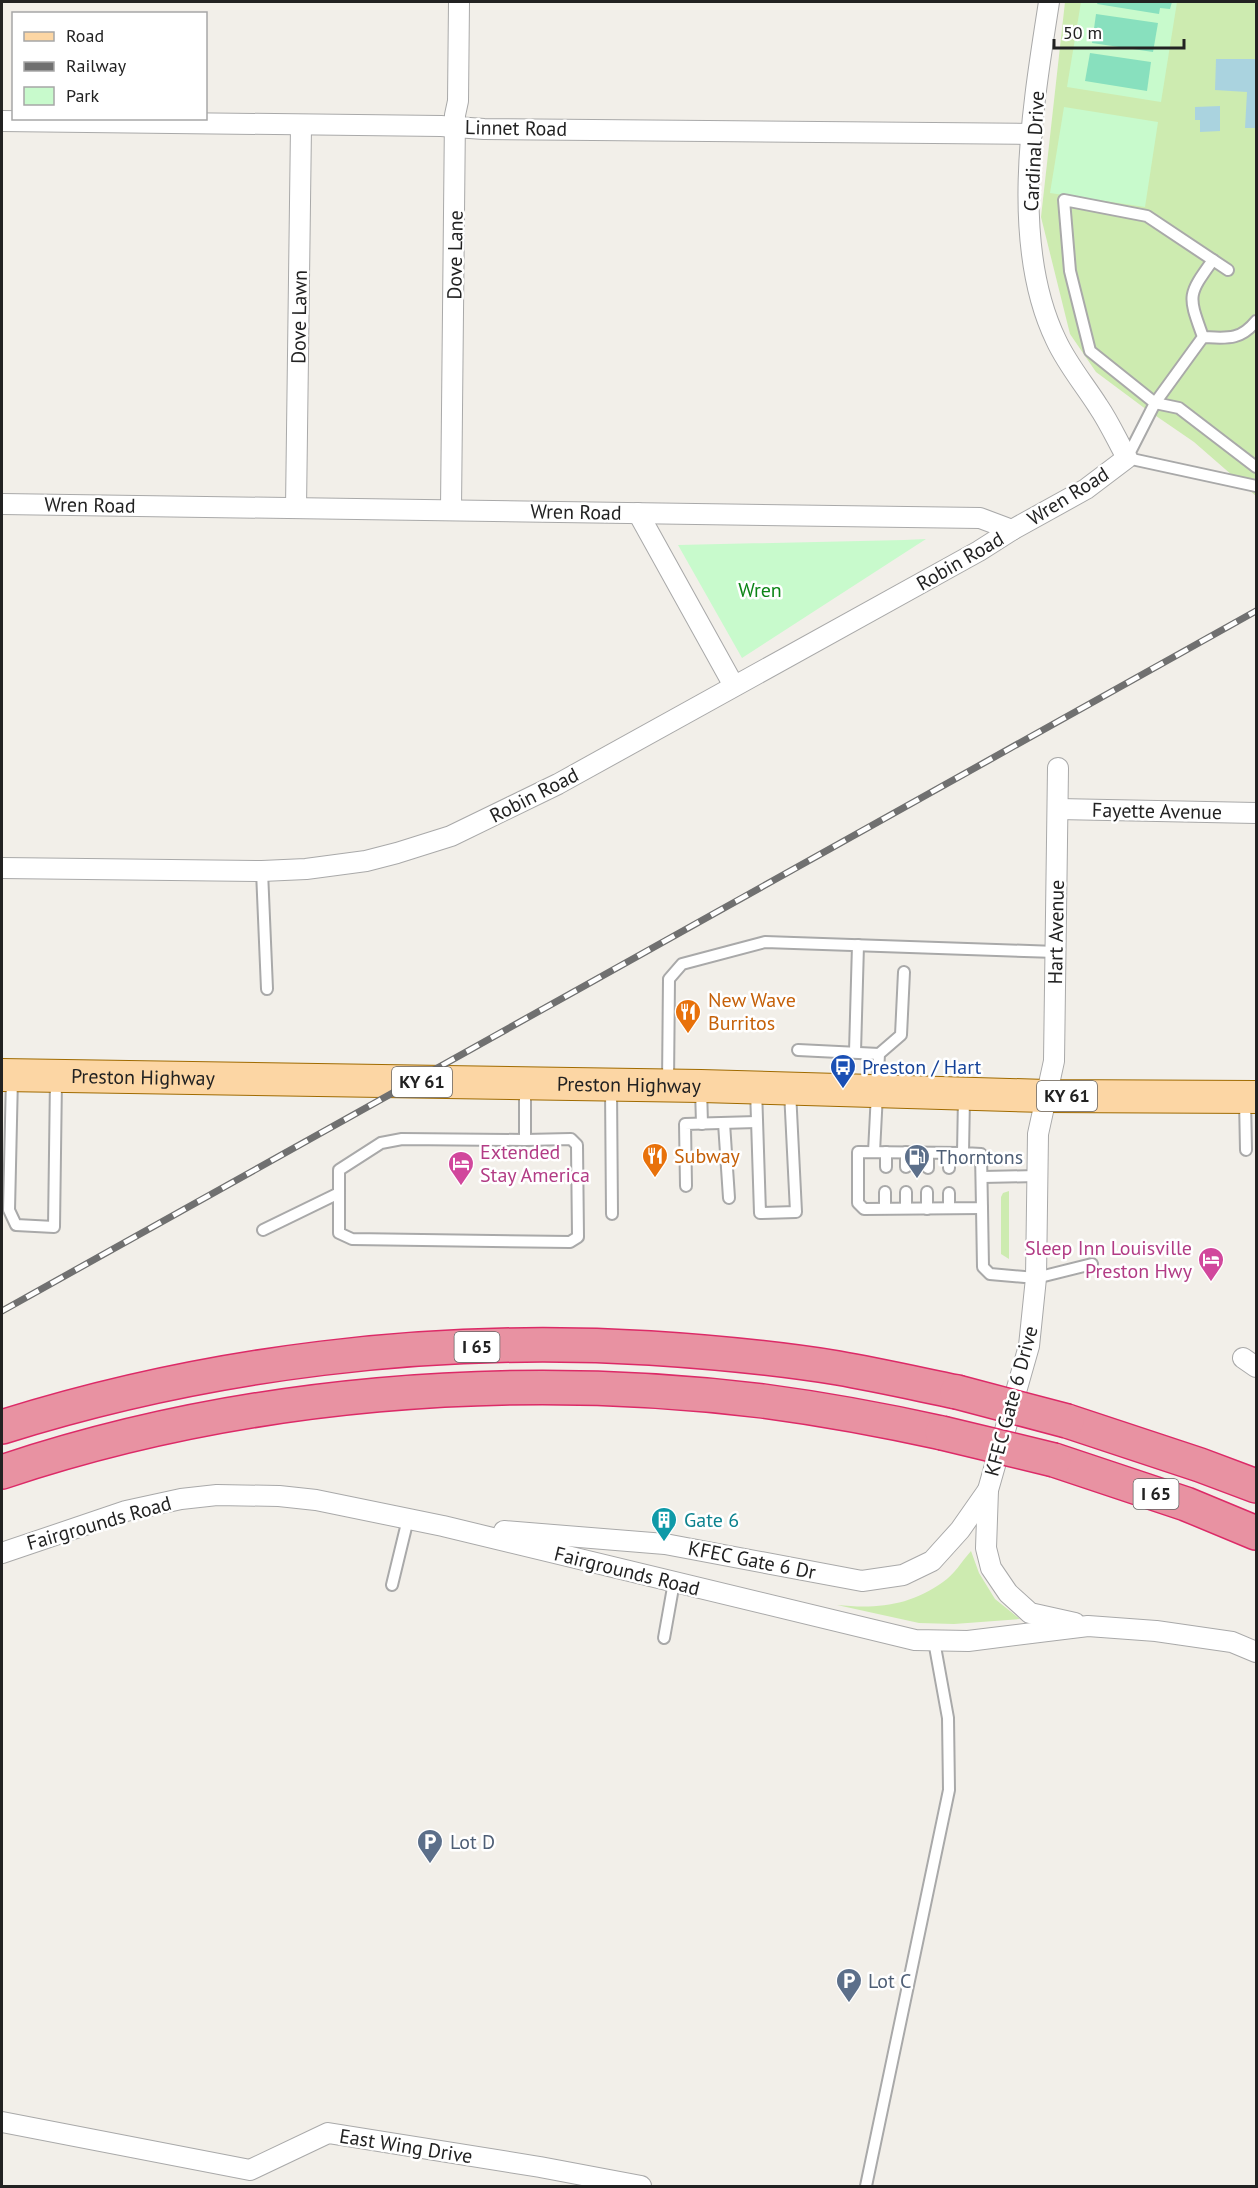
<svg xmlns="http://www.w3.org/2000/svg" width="1258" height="2188" viewBox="0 0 1258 2188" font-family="'PT Sans',sans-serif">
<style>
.grass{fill:#cdebb0}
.park{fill:#c8facc}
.pitch{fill:#88e0be}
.water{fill:#aad3df}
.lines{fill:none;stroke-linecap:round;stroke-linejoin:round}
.service-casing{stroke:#a9a9a9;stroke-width:14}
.minor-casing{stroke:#a9a9a9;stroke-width:22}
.primary-casing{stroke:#a06b00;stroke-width:34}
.motorway-casing{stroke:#dc2a67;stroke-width:36}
.service{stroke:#fff;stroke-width:10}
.minor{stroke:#fff;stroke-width:20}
.primary{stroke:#fcd6a4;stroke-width:32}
.motorway{stroke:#e892a2;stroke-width:33}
.rail-casing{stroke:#707070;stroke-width:7}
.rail{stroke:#fff;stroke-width:4.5;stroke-dasharray:14;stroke-linecap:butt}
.motorway-bridge-casing{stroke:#dc2a67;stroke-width:36;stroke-linecap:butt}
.motorway-bridge{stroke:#e892a2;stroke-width:33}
.labels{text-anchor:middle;stroke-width:5;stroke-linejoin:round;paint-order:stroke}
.shield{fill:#fff;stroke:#646464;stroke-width:1.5}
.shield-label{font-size:18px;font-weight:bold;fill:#222}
.street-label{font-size:20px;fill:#222;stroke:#fff}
.park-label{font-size:20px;fill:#0c8416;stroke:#fff}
.food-label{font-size:20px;fill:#c56008;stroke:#fff;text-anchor:start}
.transit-label{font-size:20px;fill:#164399;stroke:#fff;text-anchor:start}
.hotel-label{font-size:20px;fill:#b23c85;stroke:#fff;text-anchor:start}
.service-label{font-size:20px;fill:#4e5e75;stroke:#fff;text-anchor:start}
.culture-label{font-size:20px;fill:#0d838f;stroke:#fff;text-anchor:start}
</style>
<rect width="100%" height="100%" fill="#f2efe9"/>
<!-- grass -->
<g class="grass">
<path d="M1065,2h191v494l-62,-54 -51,-35 -47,-35 -26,-38 -29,-117z"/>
<path d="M1009,1191v68l-8,-5v-57l2,-4z"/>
<path d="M971,1551l8,22 16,26 25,20 -66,5 -35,-1 -82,-18c39,4 73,1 106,-23 11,-7 19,-21 28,-31z"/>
</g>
<!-- park -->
<g class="park">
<path d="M1081,2h96l-16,100 -94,-15z"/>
<path d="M1064,107l94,15 -13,85 -95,-14z"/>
<path d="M926,539l-184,119 -64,-113 226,-5z"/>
</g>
<!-- pitch -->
<g class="pitch">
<path d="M1098,2h74l-2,7 -10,-1 -1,6 -62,-10z"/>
<path d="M1096,14l62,9 -5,29 -61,-9z"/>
<path d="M1090,53l61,9 -4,29 -62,-10z"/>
</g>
<!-- water -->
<g class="water">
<path d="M1216,59h40v69h-11l2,-36 -32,-2z"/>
<path d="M1220,106v25l-20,1v-12h-5v-13z"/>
</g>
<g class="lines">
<defs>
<g id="service">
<path d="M1213,260c-26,36 -25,35 -10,77l-48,66 24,5 77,59"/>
<path d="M1228,270l-81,-54 -83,-16 6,71 20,80 65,52 -28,55 129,28"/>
<path d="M1203,337c23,1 37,4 53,-16"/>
<path d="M262,871l5,118"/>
<path d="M798,1050l81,4"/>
<path d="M855,1052l3,-107"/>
<path d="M12,1077l-3,133 7,15 38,2 2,-148"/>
<path d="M668,1083l1,-104 13,-15 83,-22 291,10"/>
<path d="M611,1088l1,126"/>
<path d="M701,1088l1,36"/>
<path d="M756,1089l4,124 36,-1 -6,-121"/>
<path d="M1245,1099l1,51"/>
<path d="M724,1123l5,75"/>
<path d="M525,1140l46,-1 6,6 1,92 -8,5 -218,-3 -13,-6v-63l42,-27 21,-4 123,1v-53"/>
<path d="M874,1152l5,-98 22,-19 3,-63"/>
<path d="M886,1152v15"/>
<path d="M963,1153l18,1 1,54 -118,1 -6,-6v-51l105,1 1,-56"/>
<path d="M906,1167v-15"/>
<path d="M928,1168v-15"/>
<path d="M949,1168v-15"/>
<path d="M982,1177l55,-1"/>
<path d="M686,1186l-1,-62 72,-2"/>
<path d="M949,1193v15"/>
<path d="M885,1208v-16"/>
<path d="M906,1208v-16"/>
<path d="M982,1208l1,59 7,7 46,4 56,-14"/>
<path d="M927,1209v-17"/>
<path d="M263,1230l76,-37"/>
<path d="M392,1585l16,-66"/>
<path d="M664,1638l10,-56"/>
<path d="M866,2186l83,-396 -1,-72 -14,-77"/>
</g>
<g id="minor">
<path d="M2,121l439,5 43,3 548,5"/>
<path d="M2,504l978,14 32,12 74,-41 41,-31c-10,-18 -18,-36 -29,-52 -14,-22 -31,-42 -42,-66 -47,-97 -23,-235 -7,-338"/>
<path d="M296,508l5,-382"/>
<path d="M451,509l4,-394 3,-14 1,-99"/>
<path d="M638,513l96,173"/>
<path d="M1058,768l-4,293 -16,73 -2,144 -7,68 -41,144 -2,58 5,20 17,25 22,20 45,10"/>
<path d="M1058,809l198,4"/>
<path d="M2,868l260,3 44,-2 60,-8 31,-8 54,-17 107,-52 421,-233 33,-21"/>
<path d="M1243,1358l13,9"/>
<path d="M504,1531l161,13 197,37 41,-6 29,-14 28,-31 28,-40"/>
<path d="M2,1553l124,-42 55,-12 36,-4 62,1 37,4 127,26 472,114 53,1 120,-15 68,5 76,11 24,10"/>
<path d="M2,2122l248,48 78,-37 212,34 101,19"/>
</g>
<g id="primary">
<path id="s1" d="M2,1075l699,11 345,10 210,1"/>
</g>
<g id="motorway">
<path d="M1067,1421l133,44 56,21"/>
<path d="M2,1427c207,-65 431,-92 648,-79 62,4 126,10 188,20 40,7 80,16 119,24"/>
<path d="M1054,1460l132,44 70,29"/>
<path d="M2,1472c239,-80 510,-102 761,-71 60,8 120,19 179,32"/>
</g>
</defs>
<!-- service casing -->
<use href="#service" class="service-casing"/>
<!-- minor casing -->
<use href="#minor" class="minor-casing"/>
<!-- primary casing -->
<use href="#primary" class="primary-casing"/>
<!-- motorway casing -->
<use href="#motorway" class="motorway-casing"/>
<!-- service -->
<use href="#service" class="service"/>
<!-- minor -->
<use href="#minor" class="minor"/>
<!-- primary -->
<use href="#primary" class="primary"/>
<!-- motorway -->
<use href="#motorway" class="motorway"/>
<defs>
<path id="rail" d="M2,1311l1254,-700"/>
</defs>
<!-- rail casing -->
<use href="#rail" class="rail-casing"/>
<!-- rail -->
<use href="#rail" class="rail"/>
<defs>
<g id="motorway-bridge">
<path d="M957,1392l110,29"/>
<path d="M942,1433l112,27"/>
</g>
</defs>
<!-- motorway-bridge casing -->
<use href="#motorway-bridge" class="motorway-bridge-casing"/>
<!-- motorway-bridge -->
<use href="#motorway-bridge" class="motorway-bridge"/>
</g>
<!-- icons -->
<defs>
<symbol id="restaurant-pin" viewBox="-11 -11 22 30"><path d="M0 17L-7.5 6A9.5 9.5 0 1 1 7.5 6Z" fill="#e8710a" stroke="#fff"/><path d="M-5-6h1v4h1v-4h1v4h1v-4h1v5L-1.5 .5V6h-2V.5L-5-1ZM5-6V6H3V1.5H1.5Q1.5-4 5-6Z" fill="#fff"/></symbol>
<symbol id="bus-pin" viewBox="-11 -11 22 30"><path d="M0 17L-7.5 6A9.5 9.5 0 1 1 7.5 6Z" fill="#1a4fb4" stroke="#fff"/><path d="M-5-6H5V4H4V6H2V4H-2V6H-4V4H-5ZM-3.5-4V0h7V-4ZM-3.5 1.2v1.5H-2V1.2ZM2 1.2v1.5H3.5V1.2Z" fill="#fff"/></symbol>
<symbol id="fuel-pin" viewBox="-11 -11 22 30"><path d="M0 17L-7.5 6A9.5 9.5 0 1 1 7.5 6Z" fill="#5c6f8a" stroke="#fff"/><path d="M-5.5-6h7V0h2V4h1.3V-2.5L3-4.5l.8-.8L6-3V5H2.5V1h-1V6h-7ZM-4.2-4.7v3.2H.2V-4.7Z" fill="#fff"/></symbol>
<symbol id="hotel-pin" viewBox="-11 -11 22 30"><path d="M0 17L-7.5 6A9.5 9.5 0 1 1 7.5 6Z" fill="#d1479c" stroke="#fff"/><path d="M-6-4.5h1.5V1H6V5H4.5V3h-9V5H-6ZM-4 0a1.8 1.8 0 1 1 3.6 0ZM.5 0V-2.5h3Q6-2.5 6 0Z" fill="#fff"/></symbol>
<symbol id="building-pin" viewBox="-11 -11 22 30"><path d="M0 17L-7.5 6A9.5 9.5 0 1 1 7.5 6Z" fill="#0f9aa8" stroke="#fff"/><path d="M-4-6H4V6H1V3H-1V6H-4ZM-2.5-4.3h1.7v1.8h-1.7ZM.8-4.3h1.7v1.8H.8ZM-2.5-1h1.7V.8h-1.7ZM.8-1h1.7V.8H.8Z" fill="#fff"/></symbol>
<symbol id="parking-pin" viewBox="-11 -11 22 30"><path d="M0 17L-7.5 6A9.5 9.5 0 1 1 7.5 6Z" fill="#5c6f8a" stroke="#fff"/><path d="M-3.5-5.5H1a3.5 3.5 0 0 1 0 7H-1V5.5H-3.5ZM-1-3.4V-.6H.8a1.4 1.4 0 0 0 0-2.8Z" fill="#fff"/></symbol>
</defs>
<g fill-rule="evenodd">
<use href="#restaurant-pin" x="673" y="997" width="30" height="40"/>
<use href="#bus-pin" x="828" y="1052" width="30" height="40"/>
<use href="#restaurant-pin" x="640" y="1141" width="30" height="40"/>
<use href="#fuel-pin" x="902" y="1142" width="30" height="40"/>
<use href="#hotel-pin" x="446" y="1149" width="30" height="40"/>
<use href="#hotel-pin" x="1196" y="1245" width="30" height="40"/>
<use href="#building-pin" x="649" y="1505" width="30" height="40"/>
<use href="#parking-pin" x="415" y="1827" width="30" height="40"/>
<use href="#parking-pin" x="834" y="1966" width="30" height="40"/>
</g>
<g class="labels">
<!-- shield labels -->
<g class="shield">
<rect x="392" y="1067" width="60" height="30" rx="4.5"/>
<rect x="1037" y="1081" width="60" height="30" rx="4.5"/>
<rect x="454.5" y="1332" width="45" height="30" rx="4.5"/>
<rect x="1133.5" y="1479" width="45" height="30" rx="4.5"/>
</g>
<g class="shield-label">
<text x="422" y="1088">KY 61</text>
<text x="1067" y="1102">KY 61</text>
<text x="477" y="1353">I 65</text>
<text x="1156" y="1500">I 65</text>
</g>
<!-- street labels -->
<g class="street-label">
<text transform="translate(516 128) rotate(1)" y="7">Linnet Road</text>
<text transform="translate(1034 151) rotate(-87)" y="7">Cardinal Drive</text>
<text transform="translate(455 255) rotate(-89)" y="7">Dove Lane</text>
<text transform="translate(299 317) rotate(-89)" y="7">Dove Lawn</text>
<text transform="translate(1068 496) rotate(-32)" y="7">Wren Road</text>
<text transform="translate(90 505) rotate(1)" y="7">Wren Road</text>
<text transform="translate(576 512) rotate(1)" y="7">Wren Road</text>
<text transform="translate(960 561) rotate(-30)" y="7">Robin Road</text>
<text transform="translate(534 795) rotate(-27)" y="7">Robin Road</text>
<text transform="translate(1157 811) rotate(1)" y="7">Fayette Avenue</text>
<text transform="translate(1056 932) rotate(-89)" y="7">Hart Avenue</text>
<text dy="7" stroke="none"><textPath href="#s1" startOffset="141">Preston Highway</textPath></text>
<text dy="7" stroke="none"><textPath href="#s1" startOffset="627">Preston Highway</textPath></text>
<text transform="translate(1011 1401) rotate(-75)" y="7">KFEC Gate 6 Drive</text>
<text transform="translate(99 1523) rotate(-16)" y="7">Fairgrounds Road</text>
<text transform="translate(752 1560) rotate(11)" y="7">KFEC Gate 6 Dr</text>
<text transform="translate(627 1571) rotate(14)" y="7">Fairgrounds Road</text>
<text transform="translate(406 2146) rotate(9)" y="7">East Wing Drive</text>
</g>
<!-- park labels -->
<g class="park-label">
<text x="760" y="597">Wren</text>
</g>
<!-- food labels -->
<g class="food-label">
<text x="708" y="1007">New Wave<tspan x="708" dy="23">Burritos</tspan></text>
<text x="674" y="1163">Subway</text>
</g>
<!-- transit labels -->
<g class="transit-label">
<text x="862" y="1074">Preston / Hart</text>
</g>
<!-- hotel labels -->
<g class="hotel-label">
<text x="480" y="1159">Extended<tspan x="480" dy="23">Stay America</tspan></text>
<text x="1192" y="1255" text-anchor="end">Sleep Inn Louisville<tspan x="1192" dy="23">Preston Hwy</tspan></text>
</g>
<!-- service labels -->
<g class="service-label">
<text x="936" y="1164">Thorntons</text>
<text x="450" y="1849">Lot D</text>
<text x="868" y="1988">Lot C</text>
</g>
<!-- culture labels -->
<g class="culture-label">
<text x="684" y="1527">Gate 6</text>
</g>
</g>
<!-- border -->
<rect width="1258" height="2188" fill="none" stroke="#222222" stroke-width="6"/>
<!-- legend -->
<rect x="12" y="12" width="195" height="108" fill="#ffffff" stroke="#a7a7a7" stroke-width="1.5"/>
<rect x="24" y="32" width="30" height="9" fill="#fcd6a4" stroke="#a7a7a7" stroke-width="1.5"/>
<text x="66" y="42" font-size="18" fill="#222222">Road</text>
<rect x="24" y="62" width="30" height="9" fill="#707070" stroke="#a7a7a7" stroke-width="1.5"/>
<text x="66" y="72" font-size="18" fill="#222222">Railway</text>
<rect x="24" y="87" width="30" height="18" fill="#c8facc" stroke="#a7a7a7" stroke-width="1.5"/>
<text x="66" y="102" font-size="18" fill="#222222">Park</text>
<!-- scale -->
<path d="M1054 39v9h130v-9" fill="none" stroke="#222222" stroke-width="3"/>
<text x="1063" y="39" font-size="18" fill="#222222" stroke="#ffffff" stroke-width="4.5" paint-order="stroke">50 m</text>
</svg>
